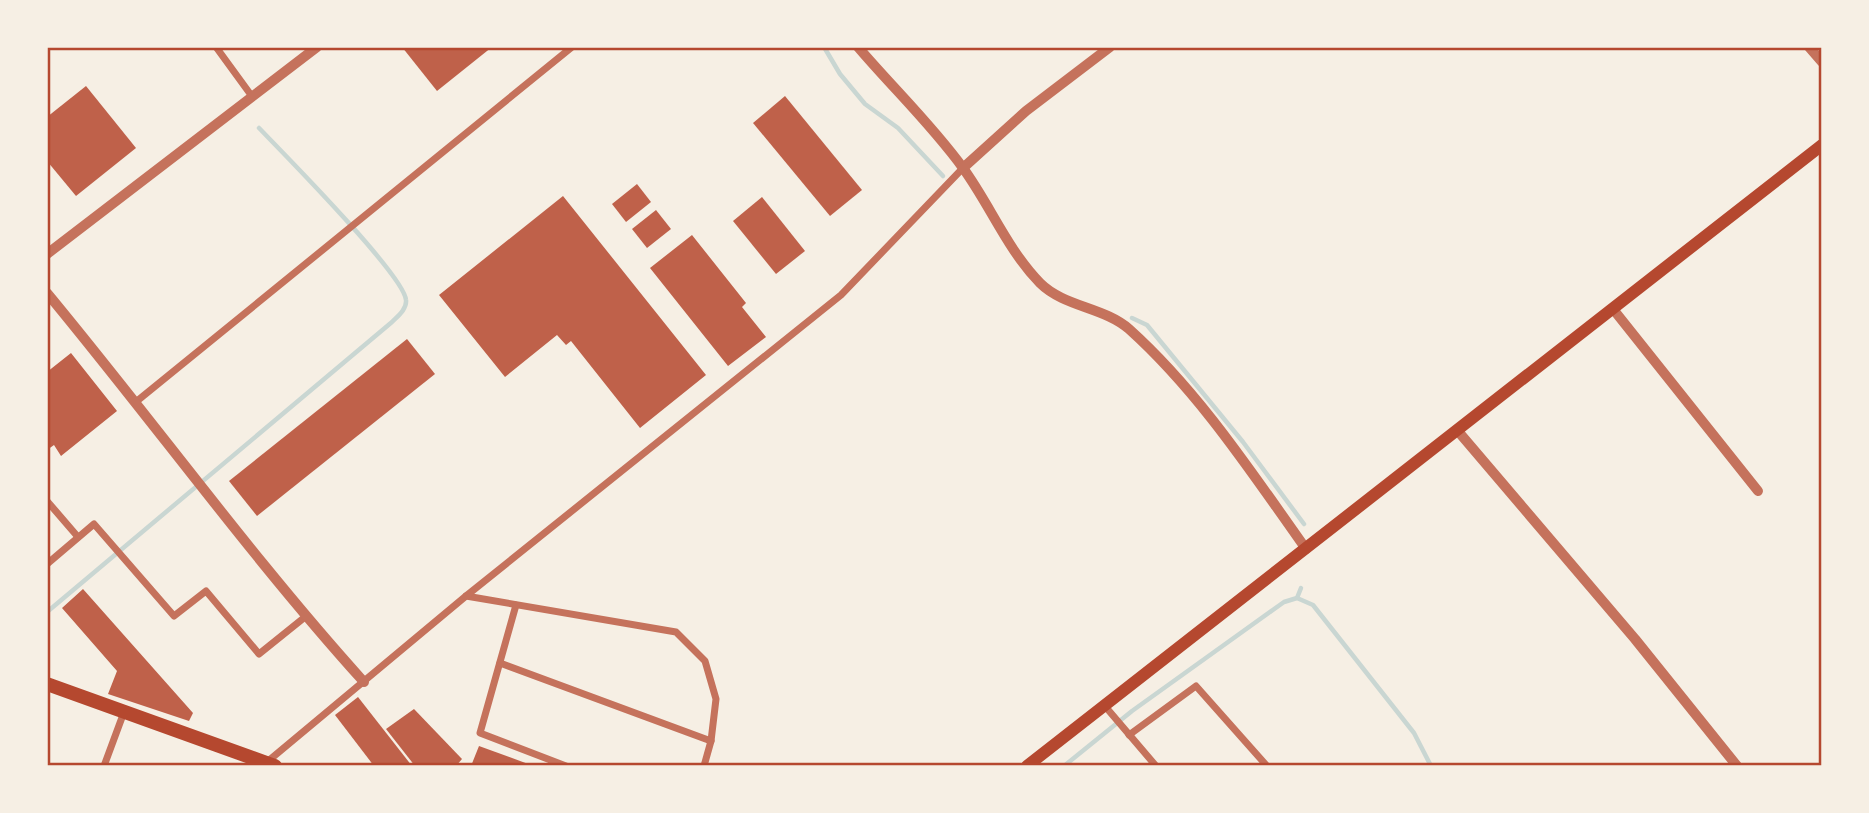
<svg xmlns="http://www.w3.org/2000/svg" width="1869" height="813" viewBox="0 0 1869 813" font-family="Mulish,sans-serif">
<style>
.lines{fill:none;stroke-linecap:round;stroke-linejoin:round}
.stream{stroke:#c9d6d2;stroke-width:4.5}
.building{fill:#bf614a}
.minor{stroke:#c5725c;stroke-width:7}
.tertiary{stroke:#c5725c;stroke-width:10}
.secondary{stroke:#b5482f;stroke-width:12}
.trunk{stroke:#b5482f;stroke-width:14}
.neatline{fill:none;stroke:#b5482f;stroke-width:2.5}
</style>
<rect width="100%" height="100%" fill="#f6efe4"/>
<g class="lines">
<!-- stream -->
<g class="stream">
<path d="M824,47l16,27 25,30 33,24 45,48"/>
<path d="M1132,318l15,7 96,117 61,82"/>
<path d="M1297,598l4,-10"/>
<path d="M47,612l345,-290c6,-6 15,-13 14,-22 -2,-25 -124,-148 -147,-172"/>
<path d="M1064,766l68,-55 152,-109 13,-4 16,7 101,128 17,33"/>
</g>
</g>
<!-- building -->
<g class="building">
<path d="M402,47h90l-55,44z"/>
<path d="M86,86l50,62 -60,48 -29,-35v-44z"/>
<path d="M785,96l77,94 -32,26 -77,-93z"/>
<path d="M637,184l14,18 -25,20 -14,-18z"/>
<path d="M563,196l143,179 -66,53 -69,-87 -5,4 -9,-10 -52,42 -66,-82z"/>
<path d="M762,197l43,54 -29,23 -43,-53z"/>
<path d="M656,210l15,19 -24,19 -15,-19z"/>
<path d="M692,235l54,68 -4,4 24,30 -38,29 -78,-98z"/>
<path d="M407,339l28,35 -178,142 -28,-35z"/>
<path d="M71,353l46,58 -56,45 -7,-11 -7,5v-78z"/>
<path d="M83,589l110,124 -4,8 -81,-27 9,-23 -55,-63z"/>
<path d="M358,697l54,69h-38l-39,-51z"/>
<path d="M414,709l48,50 -6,7h-41l-29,-37z"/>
<path d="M479,746l52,19v1h-60z"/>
</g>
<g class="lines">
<!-- minor -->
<g class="minor">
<path d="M216,47l35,48"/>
<path d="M137,401l435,-354"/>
<path d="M47,501l31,36"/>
<path d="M47,564l47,-40 80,92 32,-25 53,63 46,-37"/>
<path d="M466,596l210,36 29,29 11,38 -5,42 -7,25"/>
<path d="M516,605l-36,128 86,33"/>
<path d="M500,663l211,78"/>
<path d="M1104,705l52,61"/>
<path d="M1129,735l67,-49 71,80"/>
<path d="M267,762l199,-166 375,-301 122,-127"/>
<path d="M104,766l20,-54"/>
</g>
<!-- tertiary -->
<g class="tertiary">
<path d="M858,47c34,40 74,78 105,121 27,37 44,81 77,115 24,24 64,24 89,46 70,63 123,144 177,220"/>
<path d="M1809,47l13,15"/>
<path d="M963,168l63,-57 84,-64"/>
<path d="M47,254l270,-207"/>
<path d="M47,293c107,129 205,265 317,389"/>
<path d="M1613,309l145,182"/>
<path d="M1457,430l178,209 102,127"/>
</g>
<!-- secondary -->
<path class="secondary" d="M1027,766l795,-621"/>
<!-- trunk -->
<path class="trunk" d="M47,684l228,82"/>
</g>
<!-- border -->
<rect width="1869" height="813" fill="none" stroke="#f6efe4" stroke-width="98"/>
<rect x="49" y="49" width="1771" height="715" class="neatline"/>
</svg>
